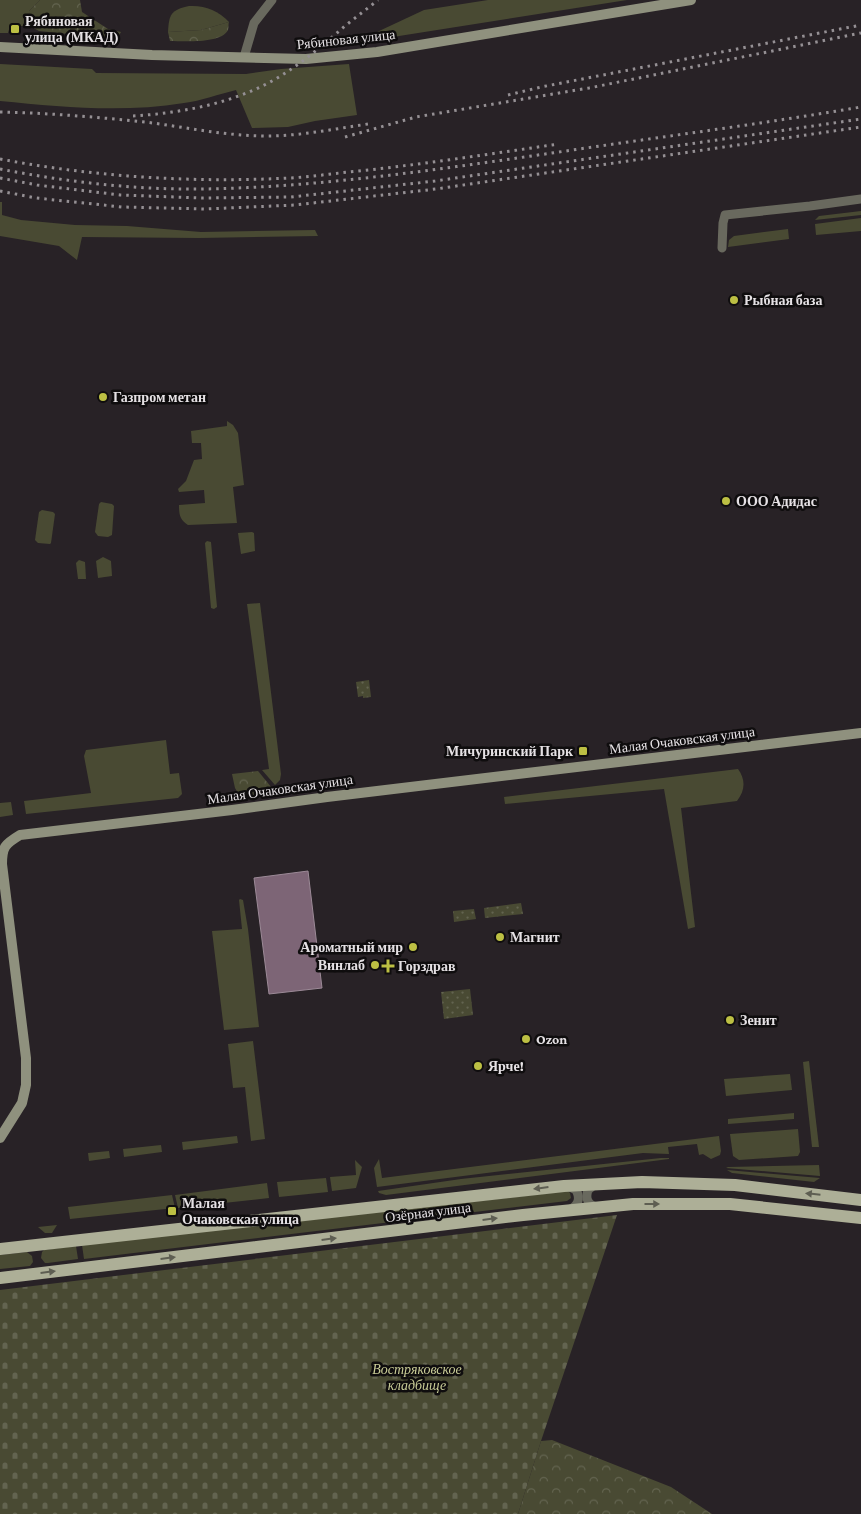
<svg xmlns="http://www.w3.org/2000/svg" width="861" height="1514" font-family="'Crimson Pro',serif">
	<defs>
		<pattern id="forest-crowns" width="20" height="18" patternUnits="userSpaceOnUse" patternTransform="scale(1.25)"><rect width="20" height="18" fill="#494a33"/><path d="M2 6a3 3 0 1 1 6 0M12 15a3 3 0 1 1 6 0" fill="none" stroke="#636450"/></pattern>
		<pattern id="cemetery-stones" width="16" height="16" patternUnits="userSpaceOnUse" patternTransform="scale(1.25)"><rect width="16" height="16" fill="#494a33"/><path d="M2 7V4a2 2 0 0 1 4 0v3zM10 15v-3a2 2 0 0 1 4 0v3z" fill="#636450"/></pattern>
		<pattern id="park-dots" width="8" height="8" patternUnits="userSpaceOnUse" patternTransform="scale(1.25)"><rect width="8" height="8" fill="#494a33"/><path d="M2 2h.1M6 6h.1" fill="none" stroke="#636450" stroke-width="1.8" stroke-linecap="round"/></pattern>
	</defs>
	<rect width="100%" height="100%" fill="#282226"/>
	<!-- grass -->
	<g fill="#494a33">
		<path d="M0,0h40l-11,11 1,15h-20l-2,7h-8z"/>
		<path d="M488,0h139l-266,42 1,-3 62,-29z"/>
		<path d="M189,6c15,-1 29,4 40,16l-28,8 -33,2c1,-18 3,-22 21,-26z"/>
		<path d="M0,64l92,5 4,4 150,1 35,-5 68,-5 8,51 -42,6 -27,6 -36,1 -16,-38c-17,4 -35,11 -52,13 -62,10 -123,4 -184,-2z"/>
		<path d="M0,202h2v13l19,5 54,5 52,1 74,6 114,-2 3,6 -119,2 -117,-1 -5,23 -18,-14 -59,-10z"/>
		<path d="M861,211v4l-46,5 4,-4z"/>
		<path d="M861,218v13l-45,4 -1,-11z"/>
		<path d="M788,229l1,10 -61,8 1,-7 5,-4z"/>
		<path d="M227,421l6,4 5,8 6,52 -11,2 4,36 -49,2c-8,-5 -9,-10 -9,-20l26,-2 -1,-13 -25,2 -1,-3 8,-8 8,-21 8,-1 -1,-16h-9l-1,-12 36,-5z"/>
		<path d="M101,502l11,2 2,2 -2,29 -4,2 -10,-1 -3,-4 4,-28z"/>
		<path d="M42,510l11,2 2,2 -4,29 -1,1 -12,-1 -3,-3 4,-28z"/>
		<path d="M252,532l2,1 1,18 -14,3 -3,-21z"/>
		<path d="M207,541l4,1 6,65 -3,2 -3,-1 -6,-65z"/>
		<path d="M103,557l8,4 1,15 -14,2 -2,-17z"/>
		<path d="M79,560l6,2 1,17h-8l-2,-16z"/>
		<path d="M260,603l21,171 -1,6 -5,5 -13,-15 7,-1 -22,-165z"/>
		<path d="M166,740l4,34 9,-1 3,21 -4,4 -152,16 -2,-13 67,-8 -7,-37 2,-6z"/>
		<path d="M738,769c8,11 7,22 -1,32l-56,7 14,119 -7,2 -24,-140 -159,15 -1,-7z"/>
		<path d="M11,802l2,13 -13,2v-14z"/>
		<path d="M240,899l3,1 5,29 11,98 -35,3 -12,-99 30,-2 -3,-29z"/>
		<path d="M253,1041l12,98 -14,2 -6,-54 -12,1 -5,-44z"/>
		<path d="M809,1061l10,86h-7l-9,-85z"/>
		<path d="M790,1074l2,16 -66,6 -2,-17z"/>
		<path d="M794,1113v6l-66,5v-5z"/>
		<path d="M798,1129l2,23 -2,4 -59,4 -6,-4 -3,-22z"/>
		<path d="M237,1136l1,7 -55,7 -1,-8z"/>
		<path d="M719,1136l2,15 -1,4 -9,4 -8,-5 -4,1 -2,-11 -29,3 1,7 -26,-1 -266,34 -3,-19 5,-9 3,19z"/>
		<path d="M161,1145l1,7 -38,5 -1,-8z"/>
		<path d="M109,1151l1,7 -21,3 -1,-8z"/>
		<path d="M661,1158h8v1l-283,36 -7,-2 -1,-2 83,-12z"/>
		<path d="M355,1160l7,7 -6,21 -24,3 -2,-14 26,-2z"/>
		<path d="M819,1165l1,11 -94,-8 2,-1z"/>
		<path d="M727,1170l93,8 -6,4 -82,-9z"/>
		<path d="M326,1178l2,14 -49,5 -2,-15z"/>
		<path d="M267,1183l2,15 -91,10 -3,-13z"/>
		<path d="M568,1191l2,2 1,5 -4,3 -483,58 -2,-14z"/>
		<path d="M172,1195l3,13 -105,11 -2,-12z"/>
		<path d="M57,1225l-5,8h-7l-7,-6z"/>
		<path d="M76,1246l2,13 -30,4h-3l-4,-5 1,-6 2,-2z"/>
		<path d="M27,1252l5,4 1,6 -3,4 -30,3v-14z"/>
	</g>
	<!-- forest -->
	<g fill="url(#forest-crowns)">
		<path d="M40,0h40l2,12 26,17 13,3 -4,7 -78,-8 -9,-5 -1,-15z"/>
		<path d="M229,22c-1,2 0,5 -1,8 -7,14 -44,11 -58,11l-2,-9 33,-2z"/>
		<path d="M258,771l14,17 -6,6 -25,4 -6,-10 -3,-14z"/>
		<path d="M552,1440l119,47 41,27h-194l23,-73z"/>
	</g>
	<!-- cemetery -->
	<path fill="url(#cemetery-stones)" d="M617,1215l-76,226 -23,73h-518v-224z"/>
	<!-- park -->
	<g fill="url(#park-dots)">
		<path d="M369,680l2,17 -8,1v-2l-5,1 -2,-15z"/>
		<path d="M521,903l2,11 -38,4 -1,-10z"/>
		<path d="M474,909l2,10 -22,3 -1,-11z"/>
		<path d="M470,989l3,26 -29,4 -3,-27z"/>
	</g>
	<!-- water -->
	<path fill="#7d6576" stroke="#9c8a97" d="M308,871l14,117 -53,6 -15,-116z"/>
	<g fill="none" stroke-linecap="round" stroke-linejoin="round">
		<!-- street -->
		<g stroke="#69695e" stroke-width="9">
			<path d="M244,57l10,-34 18,-23"/>
			<path d="M722,248l1,-25 2,-8 85,-9 51,-7"/>
			<path d="M595,1184l-7,6c-3,9 0,15 9,17"/>
			<path d="M568,1210c10,-3 13,-11 8,-20l-8,-4"/>
		</g>
		<!-- secondary -->
		<g stroke="#8f917e" stroke-width="10">
			<path d="M0,47l152,8 154,4 71,-7 314,-52"/>
			<path d="M0,1138l22,-35 4,-18v-27l-24,-194c0,-17 3,-20 18,-29l212,-25 95,-13 534,-64"/>
		</g>
		<!-- primary -->
		<g stroke="#adaf97" stroke-width="12">
			<path d="M0,1249l564,-63 78,-4 93,3 126,15"/>
			<path d="M0,1278l523,-63 110,-11h97l131,14"/>
		</g>
		<!-- rail -->
		<g stroke="#959094" stroke-width="3" stroke-dasharray="2.5 5" stroke-linecap="butt">
			<path d="M508,95l33,-8 320,-62"/>
			<path d="M0,112c48,1 96,5 145,10 40,5 80,14 121,14 34,0 68,-7 102,-12"/>
			<path d="M133,116c48,-3 97,-12 139,-35 27,-15 50,-35 73,-55 11,-9 22,-17 33,-26"/>
			<path d="M345,137l71,-20 173,-29 272,-55"/>
			<path d="M0,159c95,18 193,24 289,19 20,-1 40,-4 60,-6 70,-7 140,-18 210,-28"/>
			<path d="M0,169c67,13 136,21 204,20 119,-2 237,-20 355,-37 101,-15 202,-28 302,-45"/>
			<path d="M0,178l37,7 83,10 82,3 89,-1 144,-16 426,-62"/>
			<path d="M0,191l36,7 86,9 83,2 90,-4 141,-16 425,-62"/>
		</g>
	</g>
	<!-- one-way arrows -->
	<defs><path id="oneway-solid" d="M-6-.8H1V-3.2L6.5 0L1 3.2V.8H-6Z" transform="scale(1.25)"/></defs>
	<g fill="#5e5e52">
		<use href="#oneway-solid" transform="translate(541 1188) rotate(173)"/>
		<use href="#oneway-solid" transform="translate(813 1194) rotate(-174)"/>
		<use href="#oneway-solid" transform="translate(652 1204)"/>
		<use href="#oneway-solid" transform="translate(490 1219) rotate(-7)"/>
		<use href="#oneway-solid" transform="translate(329 1239) rotate(-7)"/>
		<use href="#oneway-solid" transform="translate(168 1258) rotate(-7)"/>
		<use href="#oneway-solid" transform="translate(48 1272) rotate(-7)"/>
	</g>
	<!-- markers -->
	<g fill="#bcbf43" stroke="#0f0d0e" stroke-width="2">
		<rect x="10" y="24" width="10" height="10" rx="2.5"/>
		<circle cx="734" cy="300" r="5"/>
		<circle cx="103" cy="397" r="5"/>
		<circle cx="726" cy="501" r="5"/>
		<rect x="578" y="746" width="10" height="10" rx="2.5"/>
		<circle cx="500" cy="937" r="5"/>
		<circle cx="413" cy="947" r="5"/>
		<circle cx="375" cy="965" r="5"/>
		<path d="M385.5 958.5h5v5h5v5h-5v5h-5v-5h-5v-5h5z"/>
		<circle cx="730" cy="1020" r="5"/>
		<circle cx="526" cy="1039" r="5"/>
		<circle cx="478" cy="1066" r="5"/>
		<rect x="167" y="1206" width="10" height="10" rx="2.5"/>
	</g>
	<g text-anchor="middle" stroke-width="5" stroke-linejoin="round" paint-order="stroke">
		<!-- poi labels -->
		<g font-size="14" font-weight="bold" fill="#e5e1e4" stroke="#0f0d0e" text-anchor="start">
			<text x="25" y="26">Рябиновая<tspan x="25" dy="16">улица (МКАД)</tspan></text>
			<text x="744" y="305">Рыбная база</text>
			<text x="113" y="402">Газпром метан</text>
			<text x="736" y="506">ООО Адидас</text>
			<text x="573" y="756" text-anchor="end">Мичуринский Парк</text>
			<text x="510" y="942">Магнит</text>
			<text x="403" y="952" text-anchor="end">Ароматный мир</text>
			<text x="365" y="970" text-anchor="end">Винлаб</text>
			<text x="398" y="971">Горздрав</text>
			<text x="740" y="1025">Зенит</text>
			<text x="536" y="1044">Ozon</text>
			<text x="488" y="1071">Ярче!</text>
			<text x="182" y="1208">Малая<tspan x="182" dy="16">Очаковская улица</tspan></text>
		</g>
		<!-- street labels -->
		<g font-size="14" fill="#e5e1e4" stroke="#0f0d0e">
			<text transform="translate(346 39) rotate(-6)" y="5">Рябиновая улица</text>
			<text transform="translate(682 740) rotate(-7)" y="5">Малая Очаковская улица</text>
			<text transform="translate(280 789) rotate(-8)" y="5">Малая Очаковская улица</text>
			<text transform="translate(428 1212) rotate(-7)" y="5">Озёрная улица</text>
		</g>
		<!-- park labels -->
		<g font-size="14" font-style="italic" fill="#c9cc97" stroke="#0f0d0e">
			<text x="417" y="1374">Востряковское<tspan x="417" dy="16">кладбище</tspan></text>
		</g>
	</g>
</svg>
